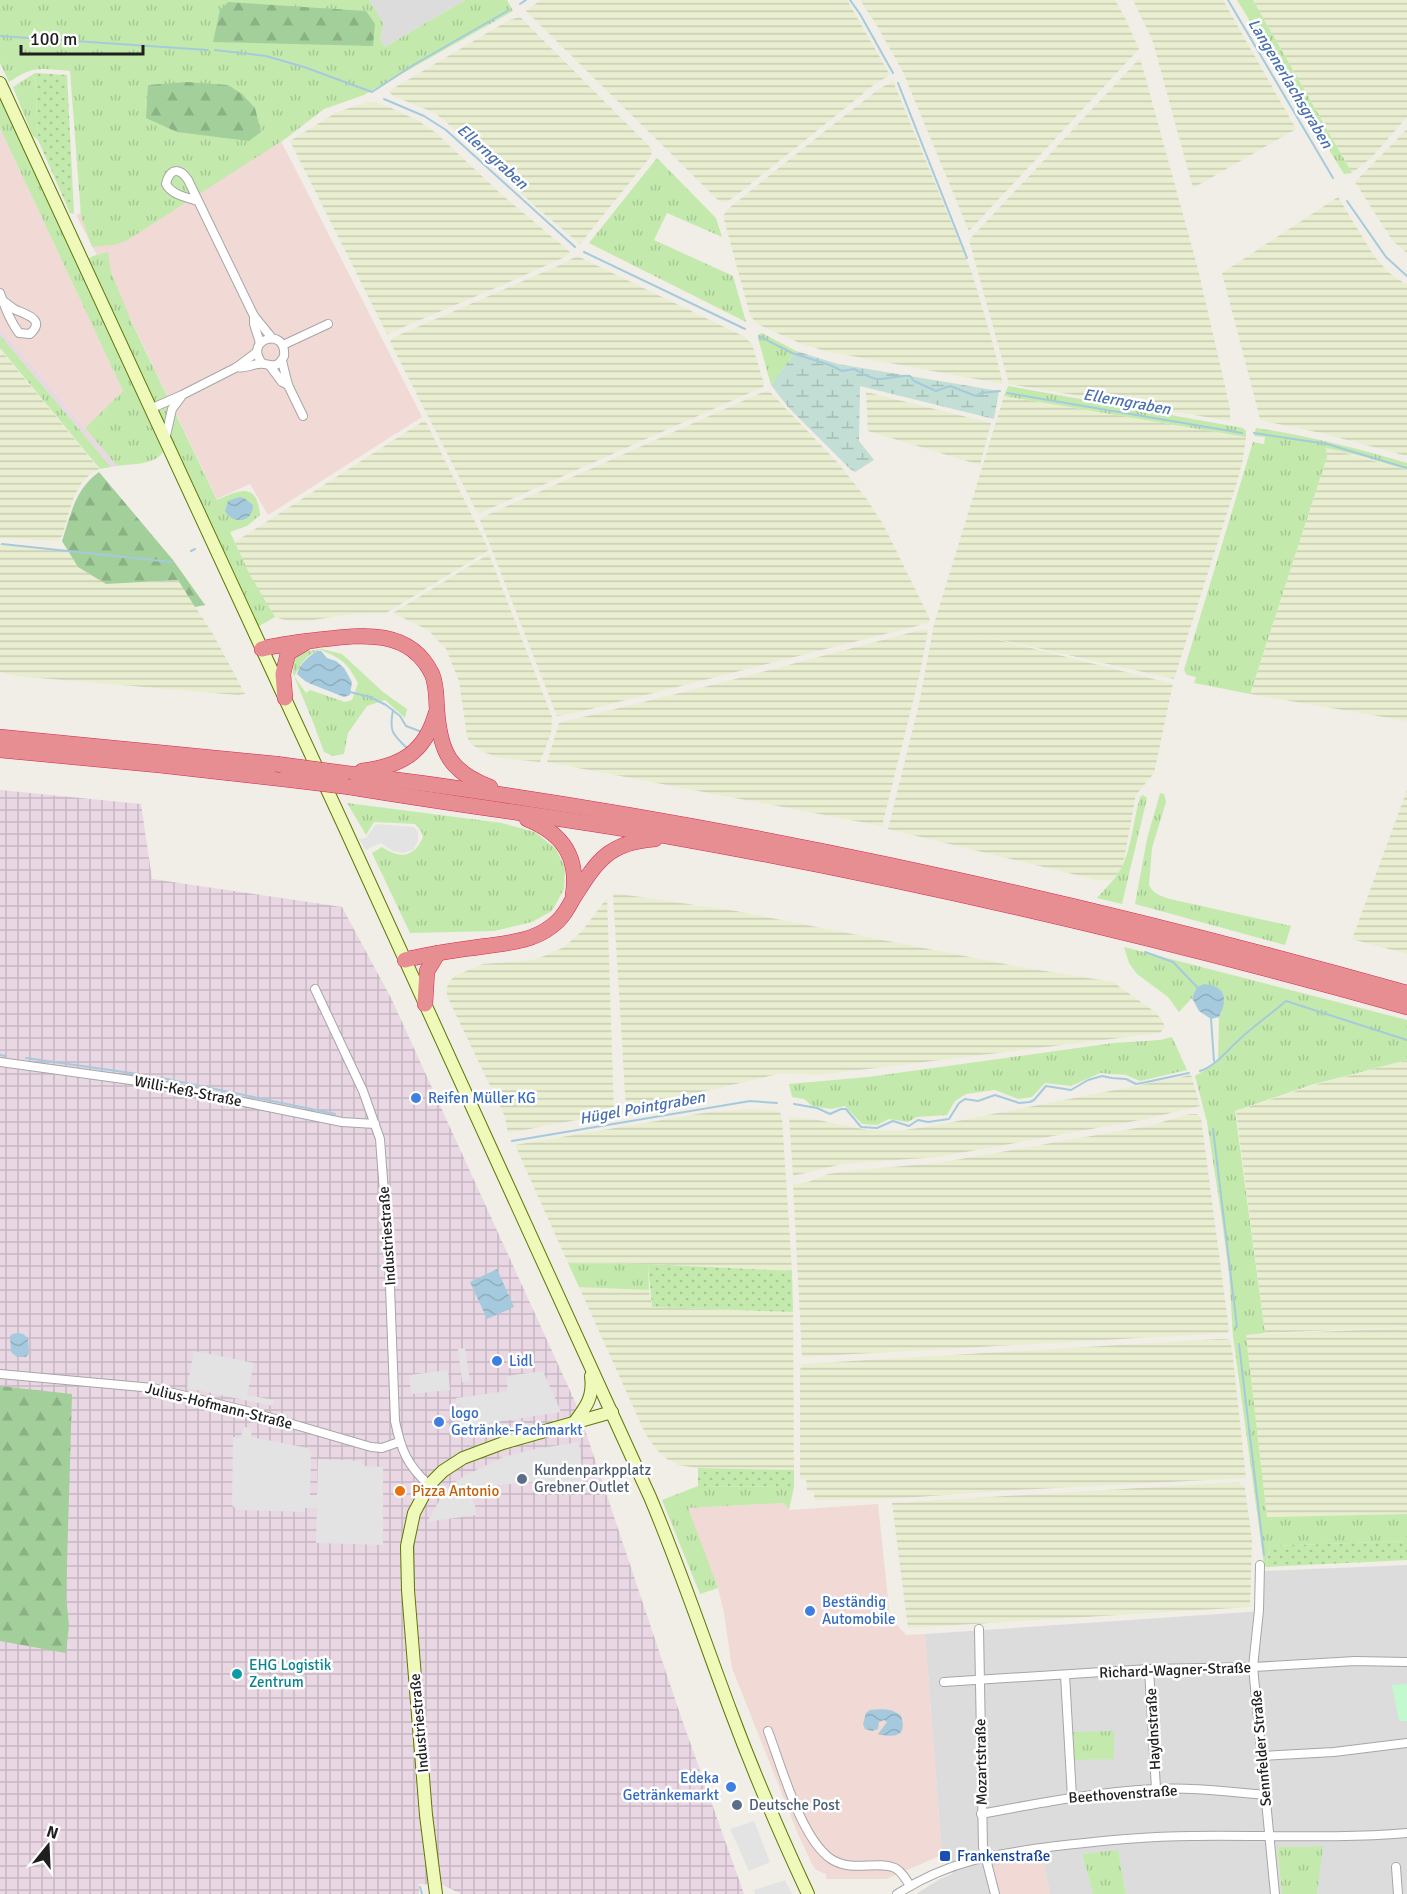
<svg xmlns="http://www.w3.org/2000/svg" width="1407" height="1894" font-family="Signika,sans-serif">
	<defs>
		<pattern id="industrial-grid" width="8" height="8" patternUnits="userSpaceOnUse" patternTransform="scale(1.5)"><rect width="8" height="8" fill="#e9d7e4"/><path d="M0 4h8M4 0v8" fill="none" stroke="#c7b8c3"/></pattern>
		<pattern id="farmland-rules" width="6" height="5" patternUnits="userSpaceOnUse" patternTransform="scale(1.5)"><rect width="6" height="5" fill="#e9eed1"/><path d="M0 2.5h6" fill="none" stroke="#c7ccb3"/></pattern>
		<pattern id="grass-tufts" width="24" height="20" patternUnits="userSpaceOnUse" patternTransform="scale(1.5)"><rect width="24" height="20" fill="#c3eaac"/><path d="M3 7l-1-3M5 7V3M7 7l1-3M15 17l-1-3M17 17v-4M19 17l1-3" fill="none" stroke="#a7c894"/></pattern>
		<pattern id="forest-firs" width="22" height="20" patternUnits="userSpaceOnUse" patternTransform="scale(1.5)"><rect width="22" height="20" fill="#a3cf9a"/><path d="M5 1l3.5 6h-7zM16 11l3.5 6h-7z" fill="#8cb184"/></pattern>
		<pattern id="wetland-marsh" width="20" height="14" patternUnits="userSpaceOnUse" patternTransform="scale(1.5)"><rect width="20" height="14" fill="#c2ded5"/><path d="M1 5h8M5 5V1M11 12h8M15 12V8" fill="none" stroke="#a6beb6"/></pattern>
		<pattern id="garden-dots" width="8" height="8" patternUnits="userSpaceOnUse" patternTransform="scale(1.5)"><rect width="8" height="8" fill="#c3eaac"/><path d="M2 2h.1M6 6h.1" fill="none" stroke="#a7c894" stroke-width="1.8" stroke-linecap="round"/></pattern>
		<pattern id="water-waves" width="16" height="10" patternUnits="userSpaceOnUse" patternTransform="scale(1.5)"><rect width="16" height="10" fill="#a6cadd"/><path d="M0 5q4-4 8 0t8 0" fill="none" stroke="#8eadbd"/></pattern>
	</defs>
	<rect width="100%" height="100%" fill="#f0eee6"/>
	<!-- residential -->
	<g fill="#dddcdc">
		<path d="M369,0h96l-80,47 -5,-8 2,-16z"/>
		<path d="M1407,1565v329h-90l5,-48 -45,1 5,47h-156l-8,-43 -36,3 11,40h-43l-8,-37 -48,37h-78l24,-15 12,-5 -10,-19 -17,-221 338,-23 1,-40z"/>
	</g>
	<!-- commercial -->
	<g fill="#f1d9d5">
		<path d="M0,128l123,263 -38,37 -85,-100z"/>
		<path d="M267,131l15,12 140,274 -154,98 -18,-31 -33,15 -85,-177 -56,-107z"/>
		<path d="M784,1503l5,7 89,-6 12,113 16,18 19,-1 17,221 -56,24h-60v-5l-10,-4 -4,-6 -14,-30 -66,-166 -8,-55 -6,-25 -31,-80z"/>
		<path d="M1042,1857l8,37h-56l-6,-27z"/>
	</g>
	<!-- industrial -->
	<path fill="url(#industrial-grid)" d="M0,790l141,14 11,75 190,28 50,93 185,406 103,308 64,180h-283l-18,-9 -24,-1v10h-419z"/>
	<!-- railway -->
	<path fill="#e9d7e4" d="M0,328l117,138 -6,1 -111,-132z"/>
	<!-- farmland -->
	<g fill="url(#farmland-rules)">
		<path d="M541,0h306l43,75 -15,9 -137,110 -11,8h-7l-194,-191z"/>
		<path d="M860,0h255l10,18 14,31 -170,182 -66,-159 -27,-48z"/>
		<path d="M1133,0h90l73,129 -103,59 -41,-149z"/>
		<path d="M1253,0h154v117l-35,40 -20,16z"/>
		<path d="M520,17l132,132 -1,7 -71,88 -44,-37 -92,-87 -11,-8 -40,-16 -4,-5 120,-71z"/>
		<path d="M1140,58l58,211 32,139v13l-221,-37 -40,-144z"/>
		<path d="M893,81l79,192 21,71 10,40 -178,-33 -25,-8 -30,-13 -14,-7 -6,-8 -27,-99 6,-8 101,-81 49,-38z"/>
		<path d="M368,102l9,1 14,5 26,12 19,13 65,61 69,58 -5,5 -65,29 -113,48 -97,-193 47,-29z"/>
		<path d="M1407,129v124l-15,-13 -37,-58z"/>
		<path d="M1338,197l36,59 14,16 19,13v171l-86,-23 -57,-12 -4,-2 -38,-146z"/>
		<path d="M577,256l166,80 9,8 12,40 -1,3 -7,3 -276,123 -3,-1 -87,-170 2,-4 168,-73z"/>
		<path d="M0,349l99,120 -10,6 -9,10 -7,14 -11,37 -5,5 -57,-3z"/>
		<path d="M769,391l69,72 28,35 17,26 47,95 -2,4 -110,28 -243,62 -18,3 -77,-196 7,-5 276,-123z"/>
		<path d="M866,392l125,31 -11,42 -112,-34z"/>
		<path d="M1004,396l242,41 -3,22 -6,23 -63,197 -203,-46 202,51 -19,89 -18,22 -12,64 -3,11 -9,10h-15l-209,-51 31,-125 15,-80z"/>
		<path d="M425,420l64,130 -103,63 -34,1 -45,7h-19l-13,-4 -25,-40 -15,-35z"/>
		<path d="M1326,448l81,22v251l-157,-27 77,-237z"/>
		<path d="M0,544l68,7 10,16 28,17 72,-4 35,54 32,60 -7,1 -222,-19 -16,-4z"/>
		<path d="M489,554l63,163 -1,16 -11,29 -39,-4 -18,-6 -13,-9 -3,-7 -8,-55 -13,-32 -18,-19 -35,-17z"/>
		<path d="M924,629l4,1 -8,43 -38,153 -335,-64 12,-39 165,-41z"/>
		<path d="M1407,790v164l-55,-15z"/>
		<path d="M613,893l123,18 279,55 98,16 42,30 7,8 3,7 -5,6 -341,42 -37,-2 -156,37z"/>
		<path d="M607,898l7,215 -106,20 -3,-16 -57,-119 -2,-8 3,-8 6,-6 28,-12 49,-4 15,-5 17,-8 18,-16z"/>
		<path d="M1407,1060v267l-142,6 -29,-222 75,-25z"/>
		<path d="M1191,1075l9,31 -54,13 -208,38 -96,7 -49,12 -4,-59 29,3 49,10 31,1 34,-5z"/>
		<path d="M747,1109l28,1 5,2 2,7 10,152 -144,-7 -80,-1 -53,-118 194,-33z"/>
		<path d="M1190,1114h7l4,4 16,121 12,91 -2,3 -425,24 -9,-173 15,-2 20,-8 30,-4 80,-7 210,-37z"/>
		<path d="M579,1287l70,3 3,17 141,5 1,158 -96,-2 -20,-3 -11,-6 -11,-10 -11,-16z"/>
		<path d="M1407,1328v186l-140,3 -21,-182z"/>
		<path d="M1218,1339h9l3,2 2,8 14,129 -229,12 -129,9 -74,1v-8l-7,-1 -1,-12h-6v-109l2,-6z"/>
		<path d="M1238,1482l7,6 7,52 -2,67 -342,21 -16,-125z"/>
	</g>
	<!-- grass -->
	<g fill="url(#grass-tufts)" fill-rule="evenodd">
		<path d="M0,0h369l14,23 -3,16 5,8 80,-47h42l6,11 -149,84 -40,14 -39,30 -159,102 -12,4 -22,2 -11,-31 -11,-145c-30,-2 -35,-6 -61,11l-9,-19z"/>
		<path d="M1237,0h16l99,173 -8,1z"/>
		<path d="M35,73l3,67 -6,-5 -19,-48z"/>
		<path d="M0,97l163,355c-8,13 -32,12 -46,14l-32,-38 38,-37 -123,-263z"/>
		<path d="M657,158l59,60 6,19 -55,-24 -13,27 79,36 13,46 -157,-79z"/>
		<path d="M108,252l3,20 21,51 85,177c22,-10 40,-19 43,15l-13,11 -17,6 21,45 24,40 -21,12 -171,-367 10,-6z"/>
		<path d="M762,333l34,18 -25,34 -13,-47 1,-4z"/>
		<path d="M0,335l111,132 -11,2 -100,-121z"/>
		<path d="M1008,386l235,42 3,3v6l-242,-41z"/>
		<path d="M1256,428c52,8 101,20 151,35v7l-46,-14 -35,-8 1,9 -77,237 -56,-11 2,-6 -9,-2 -3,-5 69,-228 11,2 1,-7 -11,-1z"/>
		<path d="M322,649l20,5 41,38 24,17 -2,9 -20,-18 -18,6 -19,27 -4,21 -11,2 -9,-4 -11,-30 -20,-48v-14l10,-8zM321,650c21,9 26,12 37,33l-6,17 -7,2 -35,-12 -4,3 -12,-17c7,-11 13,-24 27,-26z"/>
		<path d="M1160,793l4,1 2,8 -14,46 -3,37c4,9 12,11 21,14l121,27 -6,19 -150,-41 12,-65z"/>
		<path d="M1143,795l4,3 -25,106 -25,-6c7,-9 17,-17 22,-26 13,-21 14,-52 21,-75z"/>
		<path d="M347,803l155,20 33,9 21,17 9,18 -1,22 -12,22 -20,11 -38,9 -84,2 -38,-80 10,-6c18,12 32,11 41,-10l-2,-6 -6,-7 -41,-2 -8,13z"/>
		<path d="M1124,947l283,73v40l-96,25 -76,26 30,222 -19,2 21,182 140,-3v27l-137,5 -4,21 -2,-3 -31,-228 -4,-63 -8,-60 -14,-91 -12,-46 23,-14 1,-45 3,-5 -25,-25 -5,11 -13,14 -11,-15 -31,-23 -8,-11z"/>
		<path d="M1172,1037l15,33 -47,11 -14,-6 -26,-2 -29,13 -26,-3 -13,14 -14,2 -23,-9 -29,4 -11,7 -8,14 -30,2 -9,5 -19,-3 -12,6 -15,-1 -17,-18 -14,3 -19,-3 -8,-7 -12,-2 -3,-13 79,-7 246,-34 46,-3z"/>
		<path d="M568,1263l80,1 1,26 -70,-3z"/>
		<path d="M698,1486l96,1 -5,23 -5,-7 -96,5 30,80 -18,6 -38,-94z"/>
		<path d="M1114,1731v28l-42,1 -1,-28z"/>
		<path d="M1323,1846l-6,48h-35l-5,-47z"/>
		<path d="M1118,1850l8,44h-33l-11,-40z"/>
	</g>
	<!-- forest -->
	<g fill="url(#forest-firs)">
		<path d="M228,2l138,9 9,13 -2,22 -160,-4 7,-32z"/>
		<path d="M187,82l41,3 14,9 13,14 6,24 -12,9 -72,-9 -31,-14 2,-33z"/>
		<path d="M99,472l74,88 32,45 -10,2 -17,-27 -72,4 -28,-17 -16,-26c9,-27 13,-52 37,-69z"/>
		<path d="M0,1386l72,8 -6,203 3,28 -3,28 -66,-12z"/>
	</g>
	<!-- wetland -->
	<path fill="url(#wetland-marsh)" d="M796,351l42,13 161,27 -5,28 -134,-33 -1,55 15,19 -19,12 -5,-3 -62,-62 -17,-22z"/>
	<!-- park -->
	<path fill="#c3f9ce" d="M1407,1684v37h-8l-7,-36z"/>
	<!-- garden -->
	<g fill="url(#garden-dots)">
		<path d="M35,73l32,2 7,139 -4,-1 -32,-73z"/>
		<path d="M648,1264l144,7 1,41 -141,-5z"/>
		<path d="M698,1468l96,2v17l-96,-1z"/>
		<path d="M1407,1541v19l-141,7 4,-21z"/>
	</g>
	<!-- parking -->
	<g fill="#e3e3e3">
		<path d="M376,824l38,3 4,5v9l-5,9 -10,3 -10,-2 -12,-8 -12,5 -3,2 -7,-11 7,-1z"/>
		<path d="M465,1348l5,33 -8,1 -4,-33z"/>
		<path d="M194,1351l60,12 -7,32 27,5 -1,6 -86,-18z"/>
		<path d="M448,1370l2,20 -39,4 -2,-19z"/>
		<path d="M543,1371l18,41 -78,12 1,8 -23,4 -4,-27 4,-1 -1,-5h-4v-5l52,-7 -2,-15z"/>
		<path d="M244,1427l8,1 -1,9 57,11 3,4 -1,43h7l1,-36 44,2 1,5 20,1v78l-67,-2 1,-35h-12v4l-68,-2 -5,-5 1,-68 7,1z"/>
		<path d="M579,1442l5,43 -47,2 -2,-5 -46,4 1,6 -16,2 2,21 -49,7 19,-33 18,-13 39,-19 32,-8z"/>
		<path d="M754,1821l16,41 -21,9 -19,-42z"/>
		<path d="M785,1880l7,14h-37l-1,-4z"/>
	</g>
	<!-- water -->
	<g fill="url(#water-waves)">
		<path d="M239,497l5,1 9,7c0,18 -20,20 -28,6l3,-10z"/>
		<path d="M317,651h4l6,7 9,3 8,7 8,14 -2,13 -6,2 -33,-13 -6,-3 -8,-7c2,-9 12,-18 20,-23z"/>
		<path d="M1204,984c22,2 24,15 15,33l-8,2 -12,-8 -7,-13 5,-11z"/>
		<path d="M497,1269l17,38 -27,12 -17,-37z"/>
		<path d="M18,1333l5,1 5,4 1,15 -3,4h-9l-6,-5 -1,-16 2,-2z"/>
		<path d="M870,1710c11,-1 23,-2 31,6 7,21 -7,22 -23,18l9,-12 -3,-2 -5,2 -1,7 -6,2 -7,-2 -2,-5 3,-11z"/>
	</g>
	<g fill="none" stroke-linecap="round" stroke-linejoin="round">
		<!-- stream -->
		<g stroke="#a6cadd" stroke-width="2">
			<path d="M850,0l10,14 33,59"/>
			<path d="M1228,0l105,178"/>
			<path d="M520,4l6,-4"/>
			<path d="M0,36l208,14"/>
			<path d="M215,50l51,6 38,11 68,25 43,-28 94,-54"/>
			<path d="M898,83l69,175"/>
			<path d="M384,99l40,17 22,14 129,117"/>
			<path d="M1347,201l39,56 21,19"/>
			<path d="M584,252l161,77"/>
			<path d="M759,336l33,17 38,12 12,6 12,-2c7,3 14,9 23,10 10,1 25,-5 33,-3l4,5 22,10 14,-5 26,10 5,-3 19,-2"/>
			<path d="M1007,393l235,40"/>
			<path d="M1254,433l73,11 80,24"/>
			<path d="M2,544l169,18"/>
			<path d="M191,551l4,-2"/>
			<path d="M350,692l20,5 16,8 14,11 6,10 16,6"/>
			<path d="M393,710c-4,21 -1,24 14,38"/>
			<path d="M1145,952l28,10 24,25"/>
			<path d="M1211,1019l3,42"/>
			<path d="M0,1055l5,1"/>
			<path d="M26,1058l112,16"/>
			<path d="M1200,1071c16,-5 28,-22 41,-33 14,-13 30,-24 45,-37l121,39"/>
			<path d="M157,1077l178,37"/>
			<path d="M794,1104l23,4 13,6 11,-5h5l15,18 16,1 16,-7 16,5 9,-6 10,2 21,-3 10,-16 6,-4 13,2 17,-6 24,8 11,-1 4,-2 12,-14 25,4 17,-10 14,-4 10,2 14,1 10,5 6,-1 47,-10"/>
			<path d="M1213,1129l24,198"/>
			<path d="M512,1141l238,-40 27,2"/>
			<path d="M1239,1344l25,211"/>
			<path d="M420,1887l2,7"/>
		</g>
		<defs>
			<g id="street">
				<path d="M198,201c-12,-4 -26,-6 -32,-17 4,-17 14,-16 22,-4l66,136 18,22"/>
				<path d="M0,293c5,15 10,28 19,40l11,1c17,-15 -6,-20 -16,-25 -4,-3 -8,-6 -12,-9"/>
				<path d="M254,316v8l6,19"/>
				<path d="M283,345l45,-21"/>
				<path d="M282,361l6,24 15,31"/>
				<path d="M270,366l12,16 6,3"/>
				<path d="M237,367c8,2 13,-2 21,-3 12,-2 18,8 26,-8 3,-30 -41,-17 -22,7"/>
				<path d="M150,409l32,-14 55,-28 20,-15"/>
				<path d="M165,440l7,-31 9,-12"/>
				<path d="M315,989l48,102 17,48 9,120 6,162c6,29 12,44 34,64"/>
				<path d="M0,1062l145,20 197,40 33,2"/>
				<path d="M0,1374l153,14 98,24 120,35 11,1 17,-6"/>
				<path d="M1260,1565l-1,45 -6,57 22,227"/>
				<path d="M979,1629l4,218 12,47"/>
				<path d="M1149,1669l7,120"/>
				<path d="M1065,1675l7,122"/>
				<path d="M944,1682l205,-13 104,-2 102,-6 52,1"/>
				<path d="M768,1731c13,34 33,108 63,128 22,14 45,1 64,9 7,4 11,11 15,18"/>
				<path d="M1263,1756l71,-4 73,-9"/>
				<path d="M981,1814c58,-11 115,-22 174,-25 37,-2 74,3 111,6"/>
				<path d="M1396,1867l2,27"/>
				<path d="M897,1894c53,-34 98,-40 159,-48 46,-5 91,-10 137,-10 71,-1 143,3 214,-3"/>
			</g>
			<g id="secondary">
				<path d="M0,83l343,741 307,673c30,71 54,143 81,215 23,62 49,122 77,182"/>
				<path d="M574,1423c12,-16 20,-26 17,-47"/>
				<path d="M436,1894l-10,-79 -18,-225 -1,-44 7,-33 15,-28 14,-14 20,-13 40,-15 109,-31"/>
			</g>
			<g id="highway">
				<path d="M262,649c18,-5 37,-7 55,-9 42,-5 92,-13 115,34 5,12 4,24 5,36 3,42 13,62 53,77"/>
				<path d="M285,698l-2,-24 5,-21 17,-10"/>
				<path d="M0,737l276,27"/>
				<path d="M0,750l159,15 125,14"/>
				<path d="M362,771c40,-5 63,-19 74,-58"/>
				<path d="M343,773c360,44 715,122 1064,220"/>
				<path d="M350,787c107,18 215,31 322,50 248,44 493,102 735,170"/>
				<path d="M527,819c35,14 52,37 46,76"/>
				<path d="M405,960c26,-7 54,-10 81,-14 23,-3 47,-5 66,-20 10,-7 16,-18 22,-29 23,-36 35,-55 81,-58"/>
				<path d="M425,1004l2,-33 11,-18"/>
			</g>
		</defs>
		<!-- street casing -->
		<use href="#street" stroke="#a6a6a6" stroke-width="10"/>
		<!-- secondary casing -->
		<use href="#secondary" stroke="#5d7705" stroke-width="14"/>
		<!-- highway casing -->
		<use href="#highway" stroke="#db264d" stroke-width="16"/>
		<!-- street -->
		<use href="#street" stroke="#fff" stroke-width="8"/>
		<!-- secondary -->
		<use href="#secondary" stroke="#eef9ba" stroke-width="12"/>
		<!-- highway -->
		<use href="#highway" stroke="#e78e93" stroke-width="15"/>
		<defs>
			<g id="highway-bridge">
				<path d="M276,764l67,9"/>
				<path d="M284,779l66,8"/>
			</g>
		</defs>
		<!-- highway-bridge casing -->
		<use href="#highway-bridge" stroke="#db264d" stroke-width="16" stroke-linecap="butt"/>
		<!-- highway-bridge -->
		<use href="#highway-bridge" stroke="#e78e93" stroke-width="15"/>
	</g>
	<!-- markers -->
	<g fill="#3f7fe0" stroke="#fff" stroke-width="2">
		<circle cx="416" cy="1098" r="6"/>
		<circle cx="497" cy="1361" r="6"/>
		<circle cx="439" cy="1422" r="6"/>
		<circle cx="810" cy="1611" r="6"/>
		<circle cx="731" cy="1787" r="6"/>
	</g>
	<g fill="#5c6f8a" stroke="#fff" stroke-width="2">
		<circle cx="522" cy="1479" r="6"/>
		<circle cx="737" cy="1805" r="6"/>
	</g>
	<circle fill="#e8710a" stroke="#fff" stroke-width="2" cx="400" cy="1491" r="6"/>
	<circle fill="#0f9aa8" stroke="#fff" stroke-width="2" cx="237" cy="1674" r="6"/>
	<rect fill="#1a4fb4" stroke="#fff" stroke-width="2" x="939" y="1850" width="12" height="12" rx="3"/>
	<g text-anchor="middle" stroke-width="5" stroke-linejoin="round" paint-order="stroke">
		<!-- street labels -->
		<g font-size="15" fill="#1f1f1f" stroke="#fff">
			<text transform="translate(188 1091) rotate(11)" y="5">Willi-Keß-Straße</text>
			<text transform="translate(387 1236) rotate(-94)" y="5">Industriestraße</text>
			<text transform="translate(219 1406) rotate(14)" y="5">Julius-Hofmann-Straße</text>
			<text transform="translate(1175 1670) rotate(-2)" y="5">Richard-Wagner-Straße</text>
			<text transform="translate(419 1723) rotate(-95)" y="5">Industriestraße</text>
			<text transform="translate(1153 1729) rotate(-93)" y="5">Haydnstraße</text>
			<text transform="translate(1261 1748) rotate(-95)" y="5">Sennfelder Straße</text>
			<text transform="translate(981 1762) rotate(-91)" y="5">Mozartstraße</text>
			<text transform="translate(1123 1794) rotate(-4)" y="5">Beethovenstraße</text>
		</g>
		<!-- shop labels -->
		<g font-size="15" fill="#366cbe" stroke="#fff" text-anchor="start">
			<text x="428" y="1103">Reifen Müller KG</text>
			<text x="509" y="1366">Lidl</text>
			<text x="451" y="1418">logo<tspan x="451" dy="17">Getränke-Fachmarkt</tspan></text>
			<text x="822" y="1607">Beständig<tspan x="822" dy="17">Automobile</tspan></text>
			<text x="719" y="1783" text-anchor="end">Edeka<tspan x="719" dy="17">Getränkemarkt</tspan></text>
		</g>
		<!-- service labels -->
		<g font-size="15" fill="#4e5e75" stroke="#fff" text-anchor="start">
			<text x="534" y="1475">Kundenparkpplatz<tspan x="534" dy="17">Grebner Outlet</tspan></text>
			<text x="749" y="1810">Deutsche Post</text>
		</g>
		<!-- food labels -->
		<g font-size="15" fill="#c56008" stroke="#fff" text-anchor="start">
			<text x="412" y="1496">Pizza Antonio</text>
		</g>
		<!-- culture labels -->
		<g font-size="15" fill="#0d838f" stroke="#fff" text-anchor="start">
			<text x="249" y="1670">EHG Logistik<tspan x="249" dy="17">Zentrum</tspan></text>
		</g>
		<!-- transit labels -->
		<g font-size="15" fill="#164399" stroke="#fff" text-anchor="start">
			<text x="957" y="1861">Frankenstraße</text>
		</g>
		<!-- water labels -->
		<g font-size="16" font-style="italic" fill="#4b71af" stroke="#fff">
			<text transform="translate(1291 83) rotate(59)" y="6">Langenerlachsgraben</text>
			<text transform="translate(493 156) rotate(42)" y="6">Ellerngraben</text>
			<text transform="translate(1127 401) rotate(10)" y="6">Ellerngraben</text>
			<text transform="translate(642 1107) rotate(-10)" y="6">Hügel Pointgraben</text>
		</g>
	</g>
	<!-- north arrow -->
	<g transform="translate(48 1846) rotate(18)" stroke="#ffffff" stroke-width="4.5" paint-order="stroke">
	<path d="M0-4.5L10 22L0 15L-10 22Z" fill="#1f1f1f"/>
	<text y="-9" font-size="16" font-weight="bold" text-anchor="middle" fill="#1f1f1f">N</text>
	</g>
	<!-- scale -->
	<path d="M21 45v9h122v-9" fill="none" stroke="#1f1f1f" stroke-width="3"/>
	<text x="30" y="45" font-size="18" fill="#1f1f1f" stroke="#ffffff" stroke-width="4.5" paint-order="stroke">100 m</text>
</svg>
